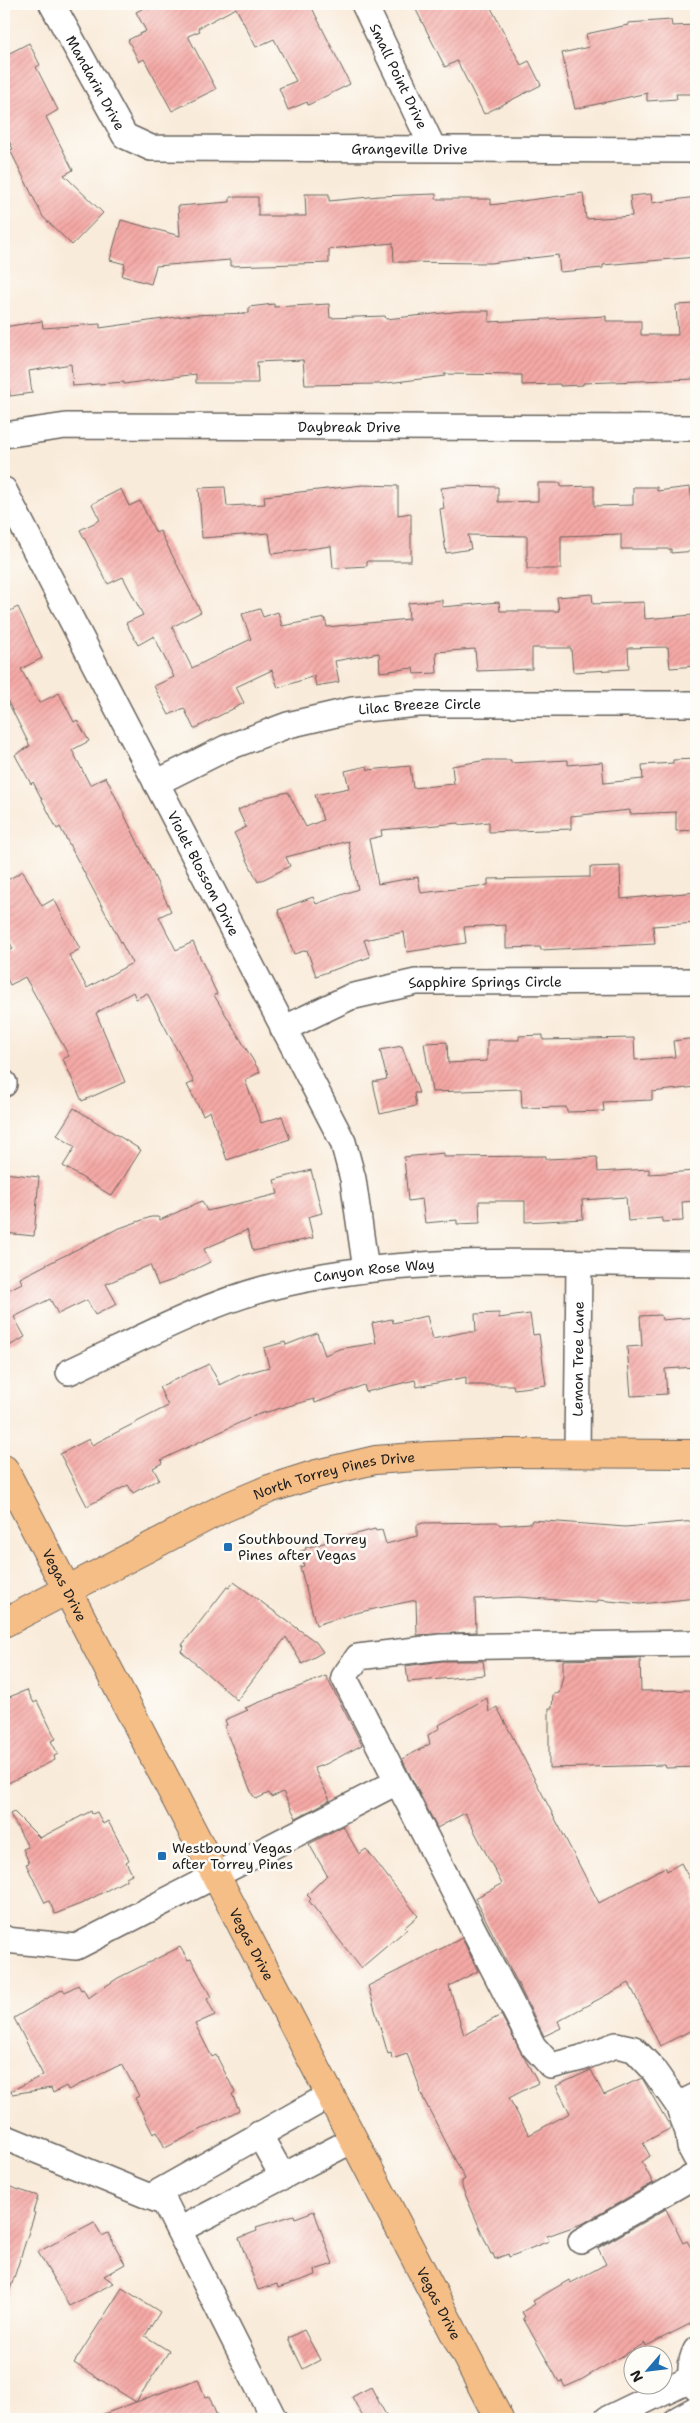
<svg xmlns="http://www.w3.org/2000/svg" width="700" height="2423" font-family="'Shantell Sans',sans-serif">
	<defs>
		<pattern id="building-hatch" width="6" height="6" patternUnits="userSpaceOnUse" patternTransform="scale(1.25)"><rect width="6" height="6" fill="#f5a9a6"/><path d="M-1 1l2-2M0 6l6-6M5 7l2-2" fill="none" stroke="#d1918e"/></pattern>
	</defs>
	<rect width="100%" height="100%" fill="#fdfcf7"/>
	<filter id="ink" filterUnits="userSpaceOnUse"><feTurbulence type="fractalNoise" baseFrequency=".02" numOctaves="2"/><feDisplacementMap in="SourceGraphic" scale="10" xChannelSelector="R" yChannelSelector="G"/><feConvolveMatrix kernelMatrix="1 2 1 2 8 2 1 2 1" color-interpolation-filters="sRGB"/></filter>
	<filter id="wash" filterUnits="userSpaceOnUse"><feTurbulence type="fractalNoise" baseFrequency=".0096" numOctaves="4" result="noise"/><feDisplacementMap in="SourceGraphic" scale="20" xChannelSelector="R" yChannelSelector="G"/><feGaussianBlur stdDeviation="1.12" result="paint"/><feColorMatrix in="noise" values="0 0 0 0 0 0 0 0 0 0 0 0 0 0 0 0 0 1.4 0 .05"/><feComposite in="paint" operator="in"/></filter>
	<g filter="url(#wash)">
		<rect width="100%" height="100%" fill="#f9ebda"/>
		<g id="blocks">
			<!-- building -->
			<g fill="url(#building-hatch)">
				<path d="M152,4h158l40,80 -42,21 -1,-3 -19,8 -9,-22 17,-7 -22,-42 -18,8 -20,-39 -38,20 2,3 -12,5 28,53 -44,22 -28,-52 -5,3 -11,-22 18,-9 -10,-19z"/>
				<path d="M413,4h76l32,61 8,-4 12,24 -57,29 -27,-53 -12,6z"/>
				<path d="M671,20l1,6 24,-1v69h-20l1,5 -30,2v-8l-72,16 -13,-56 27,-6 -3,-13 42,-9v-2z"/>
				<path d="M29,43l11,22 -4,2 22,43 -12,7 27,53 -9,5 39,38 -31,32 -29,-28 -33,-67 3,-1 -9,-18v-75z"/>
				<path d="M583,193l3,26 46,-3 -2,-20 21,-2 1,9 44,-6v60l-93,8v3l-43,4 -2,-17 -68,8 -96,-1 -1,-19 -64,6v14l-99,3v-6l-74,6 -5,18 -29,-8 3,-12 -15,-4 11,-40 59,16 -2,-30 52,-4v-5h28v19h48l-1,-22h24v7l50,-5 57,-2v5h55v6z"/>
				<path d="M274,304v3l55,-3 1,14 55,-2 1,3 76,-8h27v11l117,-6v5h35v14h37l-2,-30 20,-1v75l-113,4v2l-23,1v-2l-38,1v-10l-78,-1 1,2 -66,8 -74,1 -2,-25 -46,2 1,21h-62v-9l-72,10v-2l-51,4 -2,-22 -42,7 3,22 -22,3 -6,-36v-33l38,-6 1,7 57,-4v4l91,-13 58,-2v-6z"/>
				<path d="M538,483h23v4l33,-1v20l39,-1v-18h24v4l33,-4 3,22h3v42l-25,2v-4h-50v-15l-60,2v33h-34v-33l-59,-1 3,14 -25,4 -6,-44 4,-1 -3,-20 17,-2 40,1v15l40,-1z"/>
				<path d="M363,485l35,1v29l13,-2v48h-44v5l-34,2 -2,-22 -59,8 -3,-21 -67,5 -3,-50 26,-1 2,19 38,-2 -1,-8z"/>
				<path d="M121,489l8,17 11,-5 16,32 4,-2 41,81 -29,15 20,41 59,-29 -9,-25 18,-5 3,8 15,-5 4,14 43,-8 2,9 82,-8 -1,-16 34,-3v7l57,-5 1,9h59l-2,-14 35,-3 1,10 51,-2 1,17 48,-4 3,51 -26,2 -2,-21 -40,1 1,21 -56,3 -2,-24h-39v21l-55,2 -2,-22 -39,3 1,21 -23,1 -1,-6 -33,4 -1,-19 -44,8 4,21 -23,4 -2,-10 -36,12 -6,-18 -36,17 8,16 -50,26 -10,-21 -15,7 -15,-29 20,-9 -20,-41 -16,9 -12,-22 17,-8 -20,-38 -15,7 -28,-54 20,-10 -8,-16z"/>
				<path d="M18,607l24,51 -21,11 18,34 20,-10 15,29 3,-2 12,21 -17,9 18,35 16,-8 65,134 -12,6 17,33 17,-8 24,52 -3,1 46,77 -15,8 16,43 21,-7 8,23 -63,21 -17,-49 -7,4 -16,-30 7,-3 -47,-89 -11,6 -3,-7 -37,21 29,69 -43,19 -19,-42 6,-3 -44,-79 -15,8 -6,-12v-20l9,-4 -9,-18v-49l19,-11 19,35 12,-7 26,50 -11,6 18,33 45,-25 -72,-136 -3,2 -24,-47 -2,2 -16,-29 15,-9 -26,-52v-80z"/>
				<path d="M696,759v71l-20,1v-19l-46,2v-4l-59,6v13l-82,3v-10l-30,3v-2l-78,7 1,6 -13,3 9,45 40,-7 3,16 67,-8v-6l102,-2v-10l30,-1 1,33 75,-7v31l-43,3 2,18 -114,6 -1,-3 -34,1v-23l-42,2 2,16 -59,9 -3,-20 -40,8 6,17 -54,19 -9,-26 -13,4 -16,-44 35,-13 3,7 42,-15 -10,-48 -62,16 4,9 -32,16 -24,-49 12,-6 -8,-17 28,-13 22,-5 18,35 17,-7 -8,-25 34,-7 -4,-17 22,-5 1,4 42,-4 3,22 41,-4 -2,-18 35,-6h24v3l57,-3v5l34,-3 2,21 39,-4 -1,-14 31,-2v-3z"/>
				<path d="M543,1035v5l91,-2 1,22 40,-3 -2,-16 22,-3 1,49 -44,5v8l-49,2 1,9 -37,1 -1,-5 -44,1 -1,-19 -89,3 -8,-49 23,-1 1,21 39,-2v-21h32v-4z"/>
				<path d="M402,1046l17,47h-5l2,13 -36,8 -7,-32 14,-3 -7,-29z"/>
				<path d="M74,1108l67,42 -29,46 -49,-30 12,-19 -18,-12z"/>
				<path d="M444,1153v4l102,-1v3l51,-2 1,15 51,-3v5l47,-3v30l-14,1 1,19 -21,1v-4l-34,3 -2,-24 -44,3 1,19 -58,3v-21h-46l1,22 -23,1v-4l-32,3 -3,-24 -14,2 -4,-44z"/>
				<path d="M311,1170l11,43 -14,4 5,21 -60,13 -6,-21 -43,19 6,13 -37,18 -15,5 -8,-20 -44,19 11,20 -22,11 -8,-15 -29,14 -8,-15 -36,18 11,20 -21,12v-57l18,-9 -2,-5 97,-49 34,-12h7l2,3 42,-19 5,10 71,-17 -4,-14z"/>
				<path d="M4,1173l35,4 -5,59 -30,-3z"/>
				<path d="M499,1313v5l31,-4 3,21 6,-1 7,51 -32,4 -1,-4h-47v-8l-49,10 -2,-7 -49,12 -2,-7 -49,18 -1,-4 -58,16 -95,45 1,3 -9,5 6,11 -26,14 -5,-8 -41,21 -27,-52 29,-15 3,6 76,-39 -9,-19 50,-23 11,21 20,-10 29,-8 -5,-19 21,-6 1,3 31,-12 8,22 14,-6 37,-6 -4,-20 20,-4 1,4 34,-7 6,23 32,-7h11l-1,-18z"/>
				<path d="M661,1315l1,5 34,-3v50l-31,2 2,25 -36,2 -4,-49 15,-1 -2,-30z"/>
				<path d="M532,1520l93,7 71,-6v77l-56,6 -42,-4 -1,3 -78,-6 -44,2 1,33 -59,3 -1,-35 -65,14 -35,11 -16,-58 4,-1 -4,-15 6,-1 -1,-2 70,-19 1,2 6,-1 4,14 31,-8v-11l6,-2 74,-1 3,3 31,-2z"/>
				<path d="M234,1582l82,60 7,10 -21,12 -16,-27 -49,63 -56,-49 3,-5 -2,-1 45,-58 2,1z"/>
				<path d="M640,1658l1,33 55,-1v77l-30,1 -1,-3 -116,3v-60h3l1,-14 6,-1 4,-17v-16z"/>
				<path d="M442,1661h41l2,14 -77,7 -2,-16z"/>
				<path d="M326,1676l36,69 -36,19 -12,4 16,32 -34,18 -13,-26 -12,5 -2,-4 -13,6 -4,-5 -28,-68 3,-1 -2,-5 23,-10 -3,-2z"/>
				<path d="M27,1690l7,13 3,-2 19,38 -5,2 7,13 -4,2 1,4 -51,25v-86z"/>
				<path d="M487,1698l2,14 8,-5 102,196 66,-36 2,4 14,-8 15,28v137l-36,18 -31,-63 -71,38 3,7 -17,8 -69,-138 27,-14 -37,-71 -28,15 -35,-69 28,-15 -2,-9 12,-7 -1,-3z"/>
				<path d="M91,1811l1,3 5,-2 6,12 5,-3 21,39 -3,2 6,12 -6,3v3l-43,23 -28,11 -6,-13 -4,2 -19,-39 3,-1 -6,-14 5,-2 -18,-33 4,-2 26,26z"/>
				<path d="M343,1826l16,28 7,-5 52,67 -13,11 2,2 -46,39 -52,-67 2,-2 -4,-4 20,-20 -18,-31z"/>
				<path d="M462,1938l16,33 -29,15 15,49 37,-20 37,68 -29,15 20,37 41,-22 -14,-27 35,-16 13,25 38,-17 29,50 -28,15 7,13 -8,6 11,21 -69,40 -37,13 2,5 -40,16 -1,-3 -13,5 -2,-5h-2l-29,-67v-6l3,-2 -45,-87 1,-1 -2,-6 -12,-31 -15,5 -1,-6 -3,1 -20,-68z"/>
				<path d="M180,1947l8,13 3,-1 20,38 -4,2 8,16 -20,9 17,33 4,-2 19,37 -3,2 7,16 -74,38 -8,-16 -4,2 -18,-36 4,-2 -17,-32 -54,26 -2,-4 -13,7 -2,-5 -39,6 -1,-3 32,-16 -29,-57 49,-29 2,3 13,-7 3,5 2,-1 5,9 30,-20z"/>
				<path d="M4,2185l34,11 -5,16 2,1 -27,83h-4z"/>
				<path d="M666,2209l17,34 4,-2 9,15v65l-50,25 -1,-3 -66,38 -14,6 -3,-6 -3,1 -36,-64 2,-1 -3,-5 13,-8 -2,-3 36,-21 2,3 35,-19 -8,-16z"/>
				<path d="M314,2211l19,53 -18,6 1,5 -38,13 -1,-4 -19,6 -19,-52 18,-7 -1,-4 38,-12 1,3z"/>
				<path d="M94,2222l8,14 6,-3 17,31 -21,12 10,7 -45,23 -31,-54z"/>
				<path d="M122,2288l38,24 -15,24 24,15 -33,51 62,-23 7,18 4,-1 9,23h-121l-1,-2 40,-15 -62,-39z"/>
				<path d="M304,2330l16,30 -17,9 -15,-31z"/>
				<path d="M371,2387l17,32h-24l-12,-22z"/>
			</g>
		</g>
	</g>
	<g filter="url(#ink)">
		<use href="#blocks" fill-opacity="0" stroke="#69645e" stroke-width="1"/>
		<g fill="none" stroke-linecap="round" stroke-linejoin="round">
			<defs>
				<g id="minor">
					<path id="s1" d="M52,4l73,132 26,12 545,2"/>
					<path id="s2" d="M364,4l69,144"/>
					<path id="s3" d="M4,435l62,-9 630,2"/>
					<path id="s4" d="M4,490l339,652 10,37 13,91"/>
					<path id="s5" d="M156,783l70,-35 62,-23 65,-15 66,-6h277"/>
					<path id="s6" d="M283,1029l67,-32 66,-15 280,-1"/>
					<path d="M4,1083v1"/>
					<path id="s7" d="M69,1372c65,-30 128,-65 198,-84 138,-36 288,-24 429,-24"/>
					<path id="s8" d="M577,1454l2,-190"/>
					<path d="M696,1643l-255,4 -83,10 -14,20 189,369 18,20 30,-8 35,-13 18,4 18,19 26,37 10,27 2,15 6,11"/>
					<path d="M4,1938l1,2 71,7 321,-165"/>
					<path d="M678,2105l18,-9"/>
					<path d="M259,2134l24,43"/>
					<path d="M4,2137l161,66 109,216"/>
					<path d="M150,2197l180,-102"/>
					<path d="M179,2230l174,-90"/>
					<path d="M581,2241l115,-66"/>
					<path d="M696,2350c-6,12 -7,25 0,37"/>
					<path d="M607,2419l85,-41"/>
					<path d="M678,2419l18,-10"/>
				</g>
				<g id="major">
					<path id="s9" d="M4,1469l495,950"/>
					<path id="s10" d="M4,1623l220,-115 45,-19 47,-15 59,-14 54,-4 73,-3 194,1"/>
				</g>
			</defs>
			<!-- minor casing -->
			<use href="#minor" stroke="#69645e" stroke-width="28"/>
			<!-- major casing -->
			<use href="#major" stroke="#69645e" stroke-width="30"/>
			<!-- minor -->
			<use href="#minor" stroke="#fff" stroke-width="25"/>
			<!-- major -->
			<use href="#major" stroke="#f6be87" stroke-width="28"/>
		</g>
	</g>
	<!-- markers -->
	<g fill="#1f6fb2" stroke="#fdfcf7" stroke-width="2">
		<rect x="223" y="1542" width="10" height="10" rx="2.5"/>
		<rect x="157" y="1851" width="10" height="10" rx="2.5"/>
	</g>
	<g text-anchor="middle" stroke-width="5" stroke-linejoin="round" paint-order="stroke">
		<!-- street labels -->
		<g font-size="14" fill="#1c1c1c" stroke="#fdfcf7">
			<text dy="5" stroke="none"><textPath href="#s2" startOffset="80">Small Point Drive</textPath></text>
			<text dy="5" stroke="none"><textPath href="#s1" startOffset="90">Mandarin Drive</textPath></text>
			<text dy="5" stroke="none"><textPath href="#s1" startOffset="438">Grangeville Drive</textPath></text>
			<text dy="5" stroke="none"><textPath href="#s3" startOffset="346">Daybreak Drive</textPath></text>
			<text dy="5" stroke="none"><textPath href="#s5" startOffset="278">Lilac Breeze Circle</textPath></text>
			<text dy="5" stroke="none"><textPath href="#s4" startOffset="432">Violet Blossom Drive</textPath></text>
			<text dy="5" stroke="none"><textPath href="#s6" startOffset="211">Sapphire Springs Circle</textPath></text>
			<text dy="5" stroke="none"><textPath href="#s7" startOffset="324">Canyon Rose Way</textPath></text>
			<text dy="5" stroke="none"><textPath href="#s8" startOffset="95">Lemon Tree Lane</textPath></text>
			<text dy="5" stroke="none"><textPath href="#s10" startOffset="364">North Torrey Pines Drive</textPath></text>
			<text dy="5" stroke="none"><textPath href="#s9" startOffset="131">Vegas Drive</textPath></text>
			<text dy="5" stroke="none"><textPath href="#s9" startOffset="536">Vegas Drive</textPath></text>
			<text dy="5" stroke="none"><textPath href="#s9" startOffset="941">Vegas Drive</textPath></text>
		</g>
		<!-- poi labels -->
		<g font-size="14" fill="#1c1c1c" stroke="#fdfcf7" text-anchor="start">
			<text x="238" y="1544">Southbound Torrey<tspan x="238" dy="16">Pines after Vegas</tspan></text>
			<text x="172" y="1853">Westbound Vegas<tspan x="172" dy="16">after Torrey Pines</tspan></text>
		</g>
	</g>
	<!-- margin -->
	<rect width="700" height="2423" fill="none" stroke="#fdfcf7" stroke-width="20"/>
	<!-- north arrow -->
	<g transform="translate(648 2370) rotate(242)"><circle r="24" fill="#fdfcf7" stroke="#a3a29f"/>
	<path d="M0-4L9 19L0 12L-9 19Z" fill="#1f6fb2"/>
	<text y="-8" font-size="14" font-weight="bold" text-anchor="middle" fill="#1c1c1c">N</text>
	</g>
</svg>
